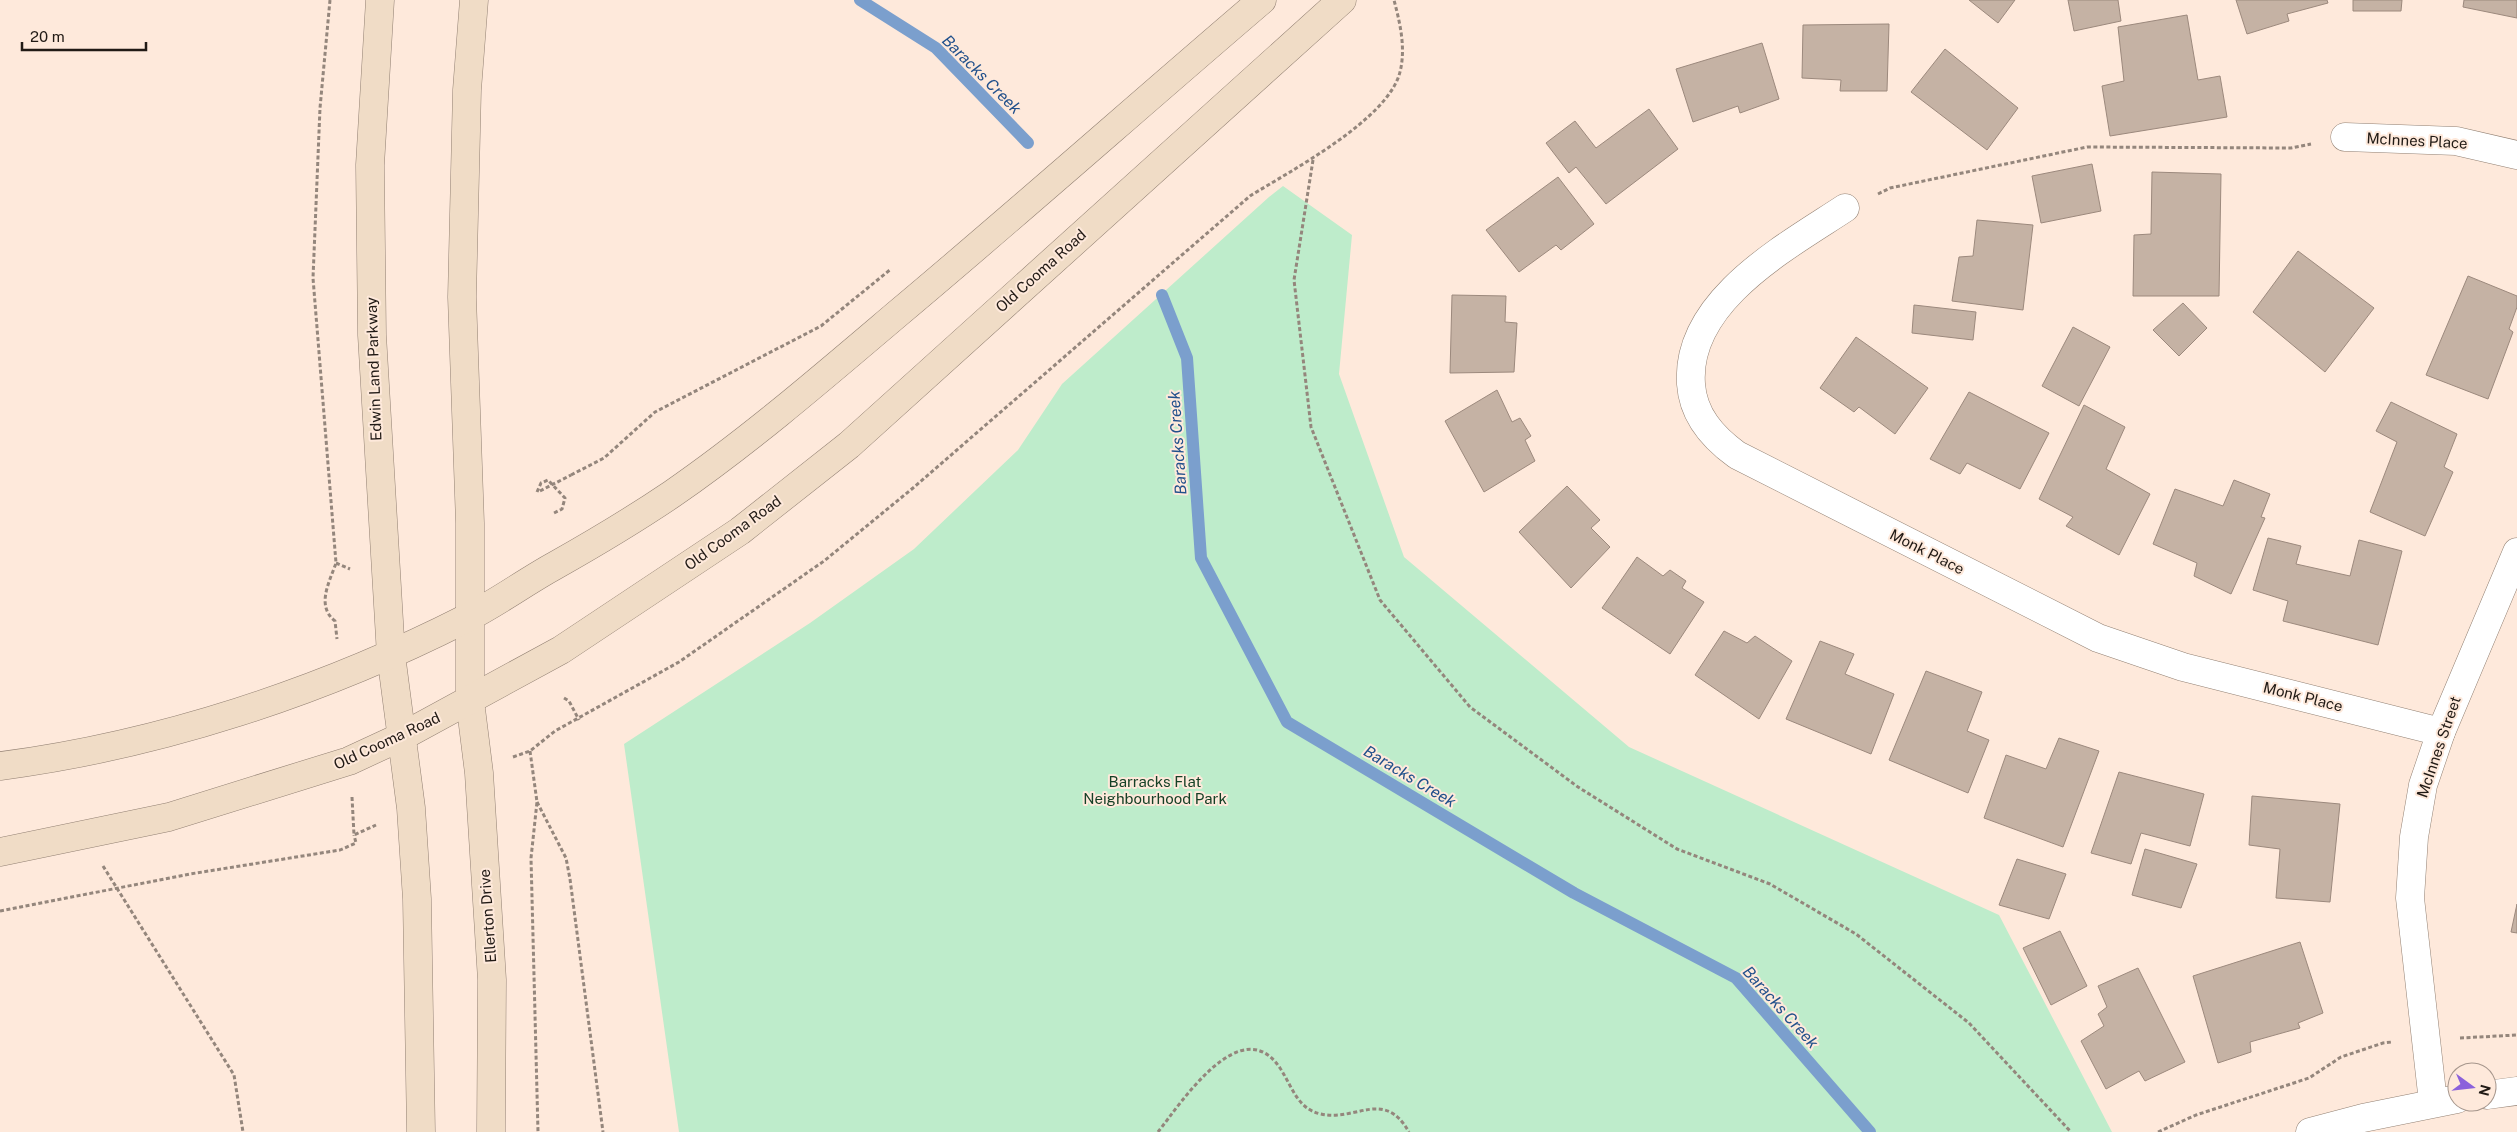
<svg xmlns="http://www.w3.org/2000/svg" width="2517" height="1132" font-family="'Public Sans',sans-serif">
	<rect width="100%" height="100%" fill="#fee9db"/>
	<!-- green -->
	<path fill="#beeccb" d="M1283,186l69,49 -13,139 65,183 225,190 370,168 113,217h-1433l-55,-388 186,-121 104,-74 104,-99 44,-66 207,-187z"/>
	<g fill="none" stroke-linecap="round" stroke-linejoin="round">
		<!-- stream -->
		<g stroke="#7b9fcd" stroke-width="12">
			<path d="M860,0l76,48 92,95"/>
			<path d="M1162,295l25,63 14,200 86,164 287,171 162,85 134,154"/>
		</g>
	</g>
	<!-- building -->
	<g fill="#c5b2a4" stroke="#9c897d">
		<path d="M1969,0h46l-17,23z"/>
		<path d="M2068,0h50l3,21 -47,10z"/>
		<path d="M2236,0h91l1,3 -41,11 2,7 -42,13z"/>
		<path d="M2353,0h49l-1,11h-48z"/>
		<path d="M2464,0h53v18l-54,-11z"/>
		<path d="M2187,15l11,65 22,-4 7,41 -117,19 -8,-50 22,-5 -6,-54z"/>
		<path d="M1889,24l-2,67h-47l1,-11 -39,-2 1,-53z"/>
		<path d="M1762,43l17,56 -39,14 -2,-7 -45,16 -17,-53z"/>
		<path d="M1945,49l73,59 -31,42 -76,-58z"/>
		<path d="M1649,109l29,40 -72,55 -30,-37 -7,6 -23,-30 29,-22 21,27z"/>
		<path d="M2092,164l9,47 -60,12 -9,-47z"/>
		<path d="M2152,172l69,2 -2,122h-86l1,-61 17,-1z"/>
		<path d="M1558,177l36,47 -33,26 -5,-5 -37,27 -33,-42z"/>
		<path d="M1977,220l56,5 -10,85 -71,-9 7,-44 14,-1z"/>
		<path d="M2298,251l76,57 -49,64 -72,-60z"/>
		<path d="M2468,276l49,20v11l-8,22 4,3 -25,67 -62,-24z"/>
		<path d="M1452,295l54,1 -1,26 12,1 -3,49 -64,1z"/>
		<path d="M2183,303l24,25 -28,28 -26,-26z"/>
		<path d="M1914,305l62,7 -3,28 -61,-7z"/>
		<path d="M2073,327l37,20 -31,59 -37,-20z"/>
		<path d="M1856,337l72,51 -33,46 -36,-27 -5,5 -34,-24z"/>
		<path d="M1497,390l15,32 8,-4 11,18 -6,4 10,21 -51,31 -39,-71z"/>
		<path d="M1969,392l80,41 -29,56 -53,-26 -7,11 -30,-15z"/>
		<path d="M2391,402l66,32 -13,33 9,5 -28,64 -55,-24 27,-70 -21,-11z"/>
		<path d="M2084,405l41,22 -19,42 44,25 -31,61 -53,-29 7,-9 -34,-18z"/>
		<path d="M2234,480l36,14 -9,23 4,1 -34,76 -37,-18 3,-13 -44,-19 22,-55 48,17z"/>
		<path d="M1567,486l33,34 -9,8 19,19 -39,41 -52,-56z"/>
		<path d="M2268,538l33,8 -5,18 54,12 9,-36 43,11 -24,94 -95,-24 5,-20 -35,-11z"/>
		<path d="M1637,557l26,19 7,-6 16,11 -4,7 22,14 -34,52 -68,-46z"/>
		<path d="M1724,631l23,12 8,-7 37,25 -33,58 -64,-44z"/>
		<path d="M1820,641l34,13 -9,20 49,20 -23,60 -85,-35z"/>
		<path d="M1926,671l56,21 -15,39 22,9 -21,53 -79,-33z"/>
		<path d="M2059,738l40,13 -36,96 -79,-29 22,-63 40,14z"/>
		<path d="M2119,772l85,22 -14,52 -49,-13 -10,31 -40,-11z"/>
		<path d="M2252,796l88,8 -10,98 -54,-4 4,-49 -31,-4z"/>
		<path d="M2145,849l52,15 -16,44 -49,-13z"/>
		<path d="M2017,859l49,15 -17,45 -50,-14z"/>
		<path d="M2517,904v29l-6,-1z"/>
		<path d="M2060,931l27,55 -36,19 -28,-57z"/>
		<path d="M2300,942l23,71 -25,10 2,5 -50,14 1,10 -33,11 -25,-87z"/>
		<path d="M2138,968l47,94 -40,19 -6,-10 -33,18 -25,-48 23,-15 -6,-12 9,-7 -9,-21z"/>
	</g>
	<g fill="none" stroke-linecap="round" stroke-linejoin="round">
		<defs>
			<g id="minor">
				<path d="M2345,137l111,4 61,14"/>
				<path d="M1845,208c-59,39 -160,93 -154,176 2,31 21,53 46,71l361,183 85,29 258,65"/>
				<path d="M2433,1102l-23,-204 4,-61 9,-52 18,-53 76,-180"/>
			</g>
			<g id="tertiary">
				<path d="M2487,1095l30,-4"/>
				<path d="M2310,1132l53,-14 94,-19"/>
			</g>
			<g id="secondary">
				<path d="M380,0l-10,165 2,170 19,320 20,153 6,91 4,233"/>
				<path d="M474,0l-7,90 -5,207 8,226v178l9,72 13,207 -1,152"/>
				<path d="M0,766c160,-21 321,-74 465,-147 32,-16 60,-37 91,-54 39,-22 79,-46 116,-71 78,-54 151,-117 224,-179 123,-103 243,-210 366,-315"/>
				<path d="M0,852l169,-35 180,-56 54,-25 158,-86 179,-119 109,-86 493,-445"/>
			</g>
		</defs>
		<!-- minor casing -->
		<use href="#minor" stroke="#928073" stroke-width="29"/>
		<!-- tertiary casing -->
		<use href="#tertiary" stroke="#928073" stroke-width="29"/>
		<!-- secondary casing -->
		<use href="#secondary" stroke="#928073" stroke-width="29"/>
		<!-- path -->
		<g stroke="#94867c" stroke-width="3" stroke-dasharray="4 2.5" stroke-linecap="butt">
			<path d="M330,0l-10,108 -7,170 23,285c-7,20 -20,43 -1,58l2,18"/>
			<path d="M1313,160l-19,120 17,147 69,173 90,107 108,80 99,62 93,35 86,50 113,89 102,109"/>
			<path d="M1878,194l12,-6 197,-41 204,1 20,-4"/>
			<path d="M571,475l33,-17 51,-46 166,-86 70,-57"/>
			<path d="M537,492l4,-9 7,-3 17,18 -3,11 -8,4"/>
			<path d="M336,563l14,6"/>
			<path d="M564,698l5,3 10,19"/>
			<path d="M530,751l7,51 -6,56 7,274"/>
			<path d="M513,757l17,-6 25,-20 124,-69 145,-101 89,-73 337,-292c40,-25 138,-76 150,-124 6,-24 0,-49 -6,-72"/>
			<path d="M352,797l2,38 22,-10"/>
			<path d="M537,802l29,56 4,21 33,253"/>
			<path d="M103,866l131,209 9,57"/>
			<path d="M0,911l190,-37 150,-24 16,-7 -2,-8"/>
			<path d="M2460,1038l57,-3"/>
			<path d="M1158,1132c23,-29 83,-122 122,-64 12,18 17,41 41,46 35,8 63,-26 88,18"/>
			<path d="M2158,1132l38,-17 113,-37 32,-21 42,-14 9,-1"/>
		</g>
		<!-- minor -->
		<use href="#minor" stroke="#fff" stroke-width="28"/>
		<!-- tertiary -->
		<use href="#tertiary" stroke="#fff" stroke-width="28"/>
		<!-- secondary -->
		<use href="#secondary" stroke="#f0dcc6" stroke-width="28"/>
		<!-- path-bridge -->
		<path stroke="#94867c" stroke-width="3" stroke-dasharray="4 2.5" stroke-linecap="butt" d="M540,491l31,-16"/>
	</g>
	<g text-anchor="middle" stroke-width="4" stroke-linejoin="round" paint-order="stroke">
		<!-- street labels -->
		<g font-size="15" fill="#211a15" stroke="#fee9db">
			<text transform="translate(2417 141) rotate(3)" y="5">McInnes Place</text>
			<text transform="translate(1041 271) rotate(-42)" y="5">Old Cooma Road</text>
			<text transform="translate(374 369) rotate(-92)" y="5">Edwin Land Parkway</text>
			<text transform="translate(733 533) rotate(-36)" y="5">Old Cooma Road</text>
			<text transform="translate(1927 552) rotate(27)" y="5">Monk Place</text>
			<text transform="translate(2303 697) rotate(14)" y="5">Monk Place</text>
			<text transform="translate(387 741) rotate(-25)" y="5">Old Cooma Road</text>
			<text transform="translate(2439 747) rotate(-71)" y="5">McInnes Street</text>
			<text transform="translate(488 916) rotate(-94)" y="5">Ellerton Drive</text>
		</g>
		<!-- park labels -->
		<g font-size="15" fill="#154026" stroke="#fee9db">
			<text x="1155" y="787">Barracks Flat<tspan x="1155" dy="17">Neighbourhood Park</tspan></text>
		</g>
		<!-- water labels -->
		<g font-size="16" font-style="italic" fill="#21508b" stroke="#fee9db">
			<text transform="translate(982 74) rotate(45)" y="6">Baracks Creek</text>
			<text transform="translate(1177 443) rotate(-94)" y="6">Baracks Creek</text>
			<text transform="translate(1410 776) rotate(31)" y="6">Baracks Creek</text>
			<text transform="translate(1781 1007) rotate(48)" y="6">Baracks Creek</text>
		</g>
	</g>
	<!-- north arrow -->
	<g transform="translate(2472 1087) rotate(105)"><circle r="24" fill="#fee9db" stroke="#a6968c"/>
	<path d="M0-4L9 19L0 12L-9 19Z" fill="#8b61db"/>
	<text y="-8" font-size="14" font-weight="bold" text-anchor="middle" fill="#211a15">N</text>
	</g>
	<!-- scale -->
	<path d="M22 42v8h124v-8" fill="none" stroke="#211a15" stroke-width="2.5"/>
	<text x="30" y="42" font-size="15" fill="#211a15" stroke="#fee9db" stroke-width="4" paint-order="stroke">20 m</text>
</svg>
